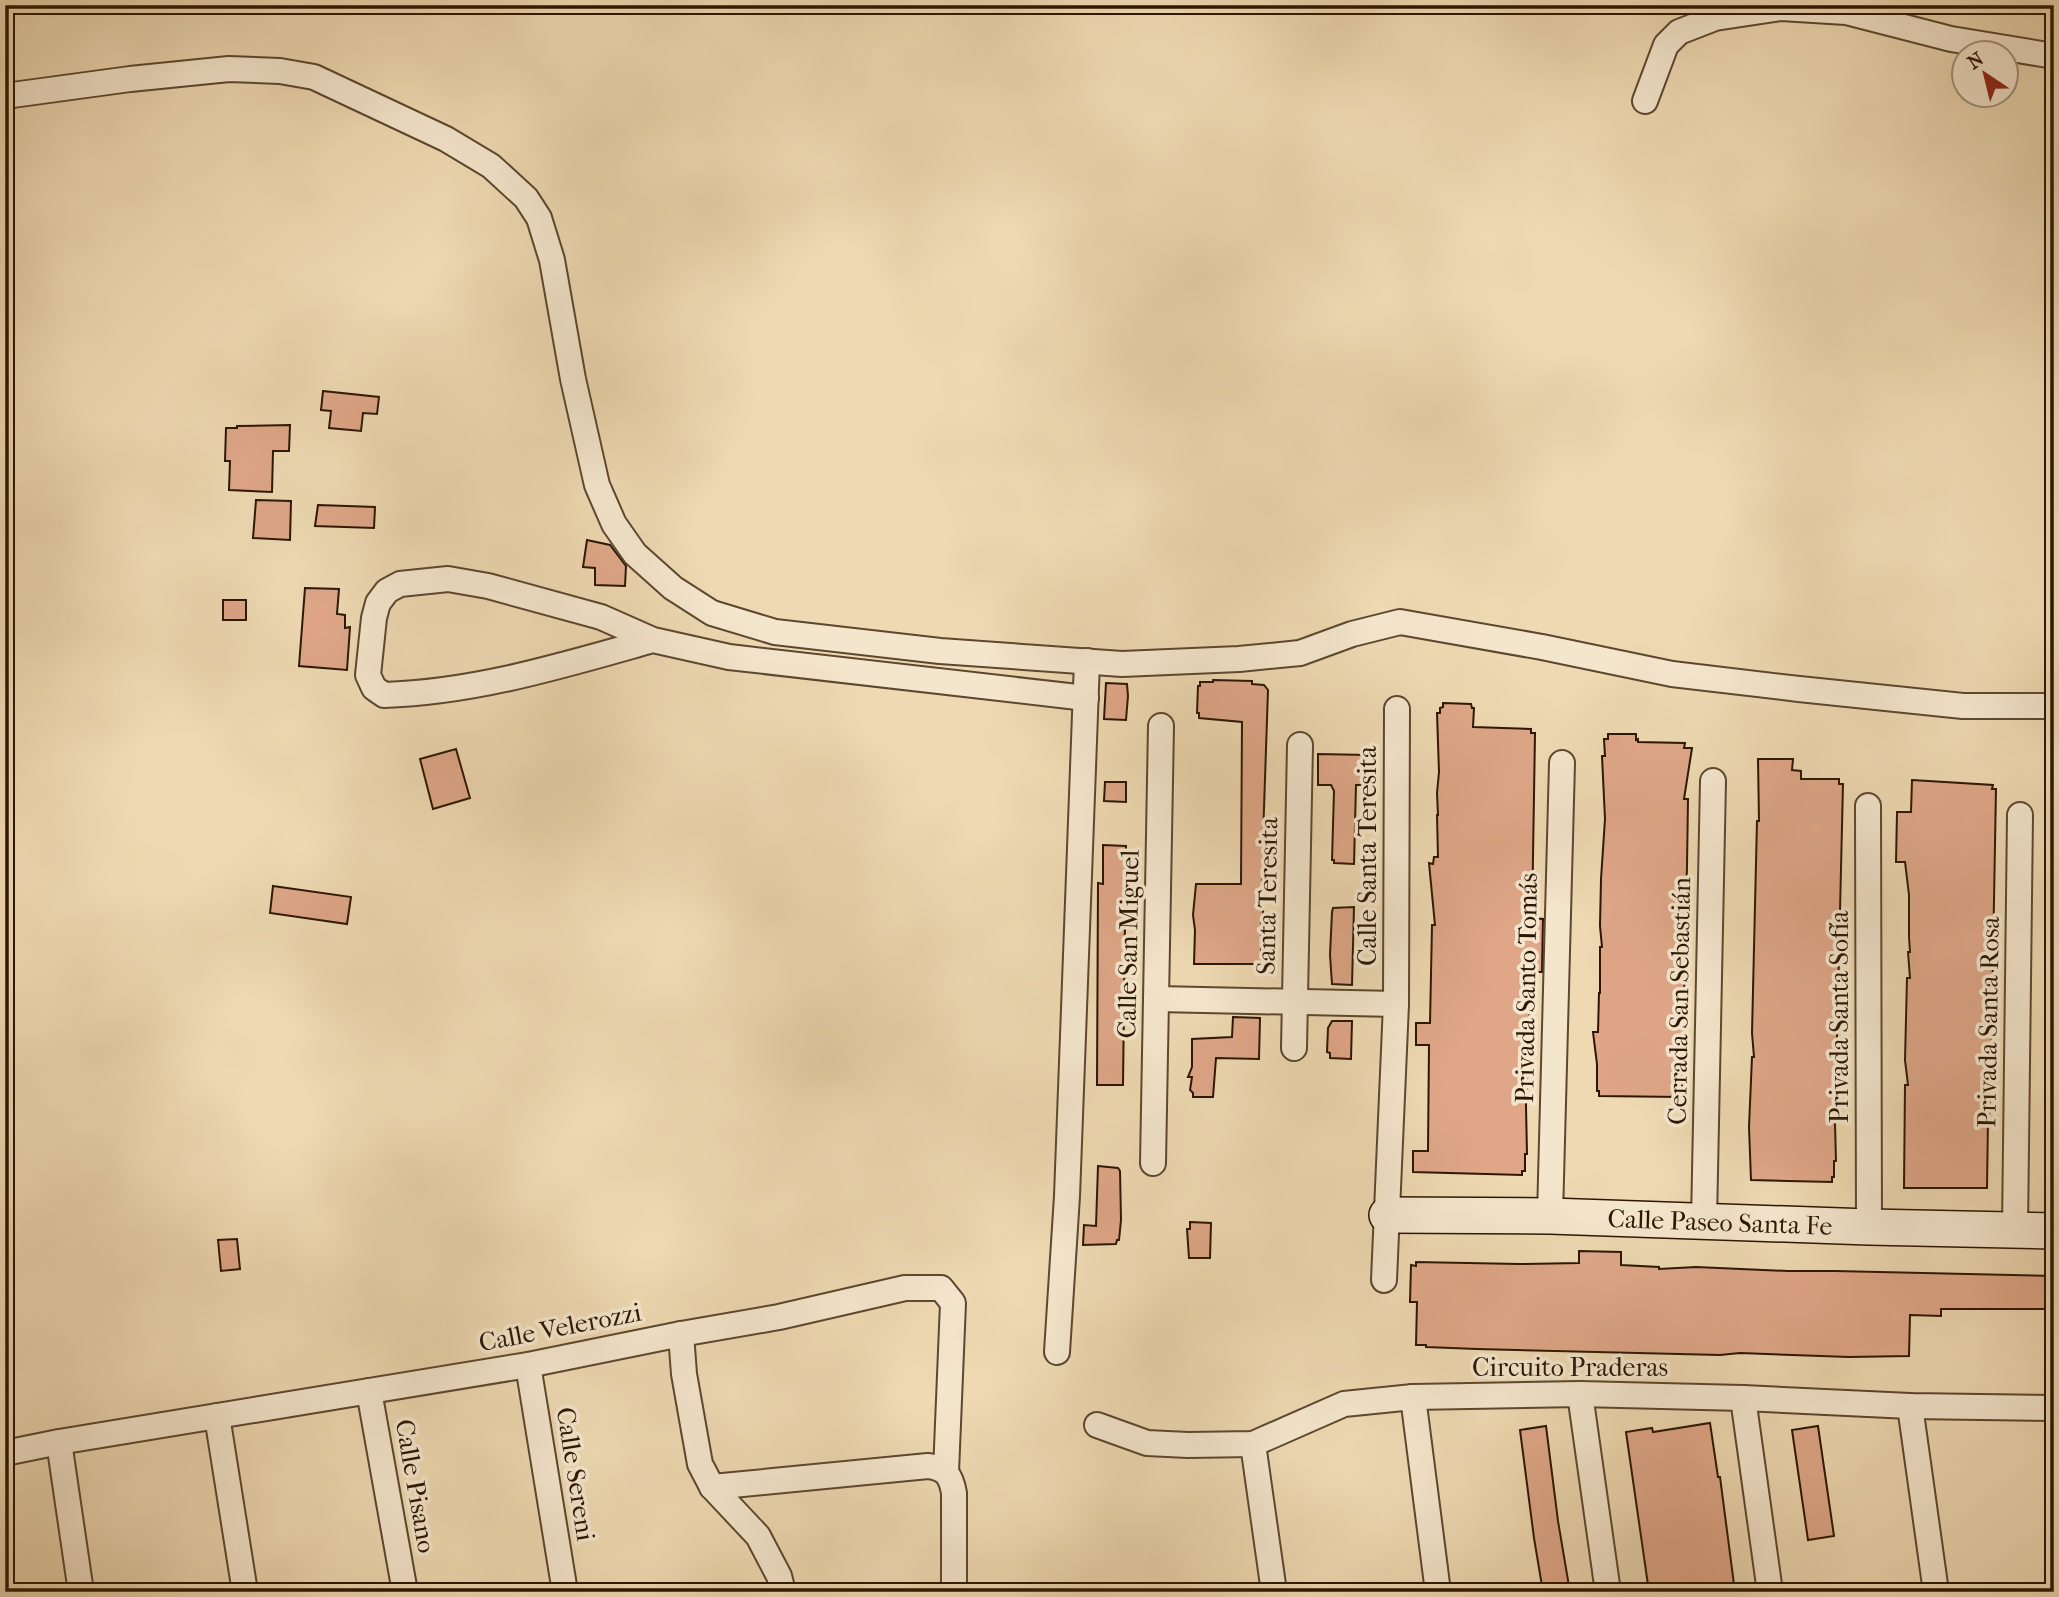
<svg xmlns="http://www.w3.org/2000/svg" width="2059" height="1597" font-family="'IM FELL French Canon',serif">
	<rect width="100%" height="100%" fill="#eed9b2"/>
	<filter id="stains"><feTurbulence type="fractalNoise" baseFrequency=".00286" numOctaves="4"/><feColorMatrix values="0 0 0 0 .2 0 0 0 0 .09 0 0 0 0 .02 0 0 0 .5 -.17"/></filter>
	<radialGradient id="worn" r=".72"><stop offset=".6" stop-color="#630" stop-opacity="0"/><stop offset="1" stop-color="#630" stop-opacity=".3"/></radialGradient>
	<!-- building -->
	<g fill="#dfa788" stroke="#2c1603" stroke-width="2">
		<path d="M323,391l56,6 -2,17 -14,-1 -2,18 -32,-3 2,-17 -10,-1z"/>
		<path d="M290,425l-1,26h-16l-1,41 -43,-2 1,-29h-5l1,-33h11v-2z"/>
		<path d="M256,500l35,1 -1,39 -37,-2z"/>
		<path d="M318,505l57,2 -1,21 -59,-2z"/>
		<path d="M587,540l23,5 16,21 -1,20 -30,-1v-17l-12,-1z"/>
		<path d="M305,588l34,1 -2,25 8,1v13l5,-1 -3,43 -48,-4z"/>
		<rect x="223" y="600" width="23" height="20"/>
		<path d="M1213,680l39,1v3l12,1 4,5 -5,148 1,36 -2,6 1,34 -2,9v41h-67l1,-34 -2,-15 3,-31h45l1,-162 -43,-4v-5h-2l1,-27h2v-4h13z"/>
		<path d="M1106,683l21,1 1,12 -2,24 -22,-1z"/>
		<path d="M1443,703l28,1 1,4h2l-1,19 58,2v4h4l-3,185 11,1 -1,53h-11l-5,134 1,48h-2v17h-3v4l-109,-3v-21h15l1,-106h-13v-22h14l2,-98h3l-6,-62 4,1 1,-7h4l-1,-42h1l-1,-22 2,-21 -2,-59h3v-5l3,-1z"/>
		<path d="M1608,734h28v6l2,-1v3l47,1 -1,5h8l-8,51h4l-1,67 -5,227h-2v4l-81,-1v-5h-2v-27l-4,-32h5l1,-39h1v-46h2l-2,-21 1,-47 4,-60 -3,-63h3l-1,-17h4z"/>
		<path d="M456,749l14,49 -37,11 -13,-50z"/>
		<path d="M1318,754l50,1v30h-12l-2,79 -20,-1v-3h-2l2,-69 -3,-6h-13z"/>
		<path d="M1758,759h35l-1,11 9,1v8h38v5h4l-8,339 1,38h-2v16h-2v5l-81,-2 -2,-53 3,-70h2l-2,-24 5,-212h2z"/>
		<path d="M1912,780l81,5 -1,4h4l-5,277 -2,54h-1l-1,68h-83l1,-103h3l-3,-25 2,-82h3l-2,-26h2l-1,-15v-42l-4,-33h-9l1,-50h14z"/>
		<path d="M1105,782h21v20l-22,-1z"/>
		<path d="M1103,845l23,1 -3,239h-26l1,-202 5,1z"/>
		<path d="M273,886l78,11 -4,27 -77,-11z"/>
		<path d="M1354,907l-2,78 -20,-1 -2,-29 2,-43 1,-4z"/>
		<path d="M1233,1017l27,1 -1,41 -43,-1 -3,39h-20v-4l-3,-3 2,-13h-4l4,-10v-28l40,-2z"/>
		<path d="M1332,1021h20l-1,38 -21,-1v-5l-3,-1 1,-24z"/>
		<path d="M1098,1166l20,2 2,3 1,49 -2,20h-2l-1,4 -33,1 1,-20 12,1z"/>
		<path d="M1190,1222l21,1 -1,35h-21l-2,-29h3z"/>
		<path d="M237,1239l3,30 -19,2 -3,-31z"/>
		<path d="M1579,1251l42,1v13l38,2v2l37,-2 92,4h47l219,5v33h-113v7l-31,-1 -1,41 -60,1 -109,-4 -20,2 -243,-6 -51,-2v-2h-10l1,-43h-7l1,-37 5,1v-4l103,2 60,-1z"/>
		<path d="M1710,1423l8,54h2l15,115h-86l-23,-160 26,-4 1,4z"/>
		<path d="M1546,1426l12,95 12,71h-27l-9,-54 -14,-108z"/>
		<path d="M1818,1426l16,110 -26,4 -16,-110z"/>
	</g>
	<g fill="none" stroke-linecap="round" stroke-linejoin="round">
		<defs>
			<g id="street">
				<path d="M5,96l125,-17 99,-10 51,2 34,6 132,62 45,27 35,32 13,20 13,42 21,119 24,106 17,39 21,30 38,34 39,25 63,19 165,19 182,13 117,-5 61,-6 52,-19 48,-12 142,25 130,27 127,15 164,17h91"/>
				<path d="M1645,101l21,-56 13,-13 36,-14 66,-10 65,4 105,27 103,17"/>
				<path d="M653,640c-89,25 -176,52 -269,55l-10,-7 -6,-13 6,-57 4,-15 9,-12 13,-7 48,-5 40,7 113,31 52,23 76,17 357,41"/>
				<path d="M1868,806l1,421"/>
				<path d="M1157,999l239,5"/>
				<path d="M1294,1048l6,-303"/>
				<path d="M1153,1163l8,-437"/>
				<path d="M1550,1216l12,-453"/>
				<path d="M1704,1221l9,-440"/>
				<path d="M2015,1229l5,-414"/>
				<path d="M1384,1280l12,-276 1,-295"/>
				<path d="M681,1334l3,40 16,90 12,23 46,49 21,40 4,16"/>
				<path d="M1057,1352l10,-156 20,-535"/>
				<path d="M528,1365l37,227"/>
				<path d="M369,1391l36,201"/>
				<path d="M1580,1394l28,198"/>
				<path d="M1413,1397l25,195"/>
				<path d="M1743,1398l27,194"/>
				<path d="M1910,1406l26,186"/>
				<path d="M217,1416l28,176"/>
				<path d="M1097,1425l50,18 41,2 65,-1 91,-40 69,-7 167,-3 163,4 167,8 144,2"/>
				<path d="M59,1442l22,150"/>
				<path d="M1253,1444l21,148"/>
				<path d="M5,1453l54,-11 469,-77 153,-31 98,-17 126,-29h36l12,15 -7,169"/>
				<path d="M712,1487l216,-21c18,2 23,10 26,27v99"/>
			</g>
			<path id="secondary" d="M1387,1215l163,1 319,11 185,4"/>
		</defs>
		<!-- street casing -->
		<use href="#street" stroke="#5c472f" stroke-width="28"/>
		<!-- secondary casing -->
		<use href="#secondary" stroke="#2c1603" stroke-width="38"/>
		<!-- street -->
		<use href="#street" stroke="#f4e6cd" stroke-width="24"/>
		<!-- secondary -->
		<use href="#secondary" stroke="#f4e6cd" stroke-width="35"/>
	</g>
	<g text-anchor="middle" stroke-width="7" stroke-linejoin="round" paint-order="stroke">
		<!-- street labels -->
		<g font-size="26" fill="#2c1603" stroke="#f4e6cd">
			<text transform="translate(1367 856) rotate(-90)" y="9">Calle Santa Teresita</text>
			<text transform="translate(1267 896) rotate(-89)" y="9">Santa Teresita</text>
			<text transform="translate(1128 944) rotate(-89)" y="9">Calle San Miguel</text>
			<text transform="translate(1526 988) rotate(-89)" y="9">Privada Santo Tomás</text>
			<text transform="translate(1679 1001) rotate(-89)" y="9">Cerrada San Sebastián</text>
			<text transform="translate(1839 1017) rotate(-90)" y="9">Privada Santa Sofía</text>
			<text transform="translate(1988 1022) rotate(-89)" y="9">Privada Santa Rosa</text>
			<text transform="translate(1720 1222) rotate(2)" y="9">Calle Paseo Santa Fe</text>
			<text transform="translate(560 1327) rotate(-11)" y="9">Calle Velerozzi</text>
			<text x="1570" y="1376">Circuito Praderas</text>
			<text transform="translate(576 1474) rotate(81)" y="9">Calle Sereni</text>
			<text transform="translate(416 1486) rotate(80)" y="9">Calle Pisano</text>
		</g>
	</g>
	<!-- margin -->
	<rect width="2059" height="1597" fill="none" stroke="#eed9b2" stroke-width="28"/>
	<rect x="7" y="7" width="2045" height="1583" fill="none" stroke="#2c1603" stroke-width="3.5"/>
	<rect x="14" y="14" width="2031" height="1569" fill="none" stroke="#2c1603" stroke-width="2"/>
	<!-- north arrow -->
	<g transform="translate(1985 74) rotate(325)"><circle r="33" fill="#f4e6cd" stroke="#a4937c" stroke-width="2"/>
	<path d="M0-5L12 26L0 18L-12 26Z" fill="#8f2418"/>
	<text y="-10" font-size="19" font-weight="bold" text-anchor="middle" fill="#2c1603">N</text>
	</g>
	<rect width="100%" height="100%" filter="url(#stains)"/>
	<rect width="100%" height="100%" fill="url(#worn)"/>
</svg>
